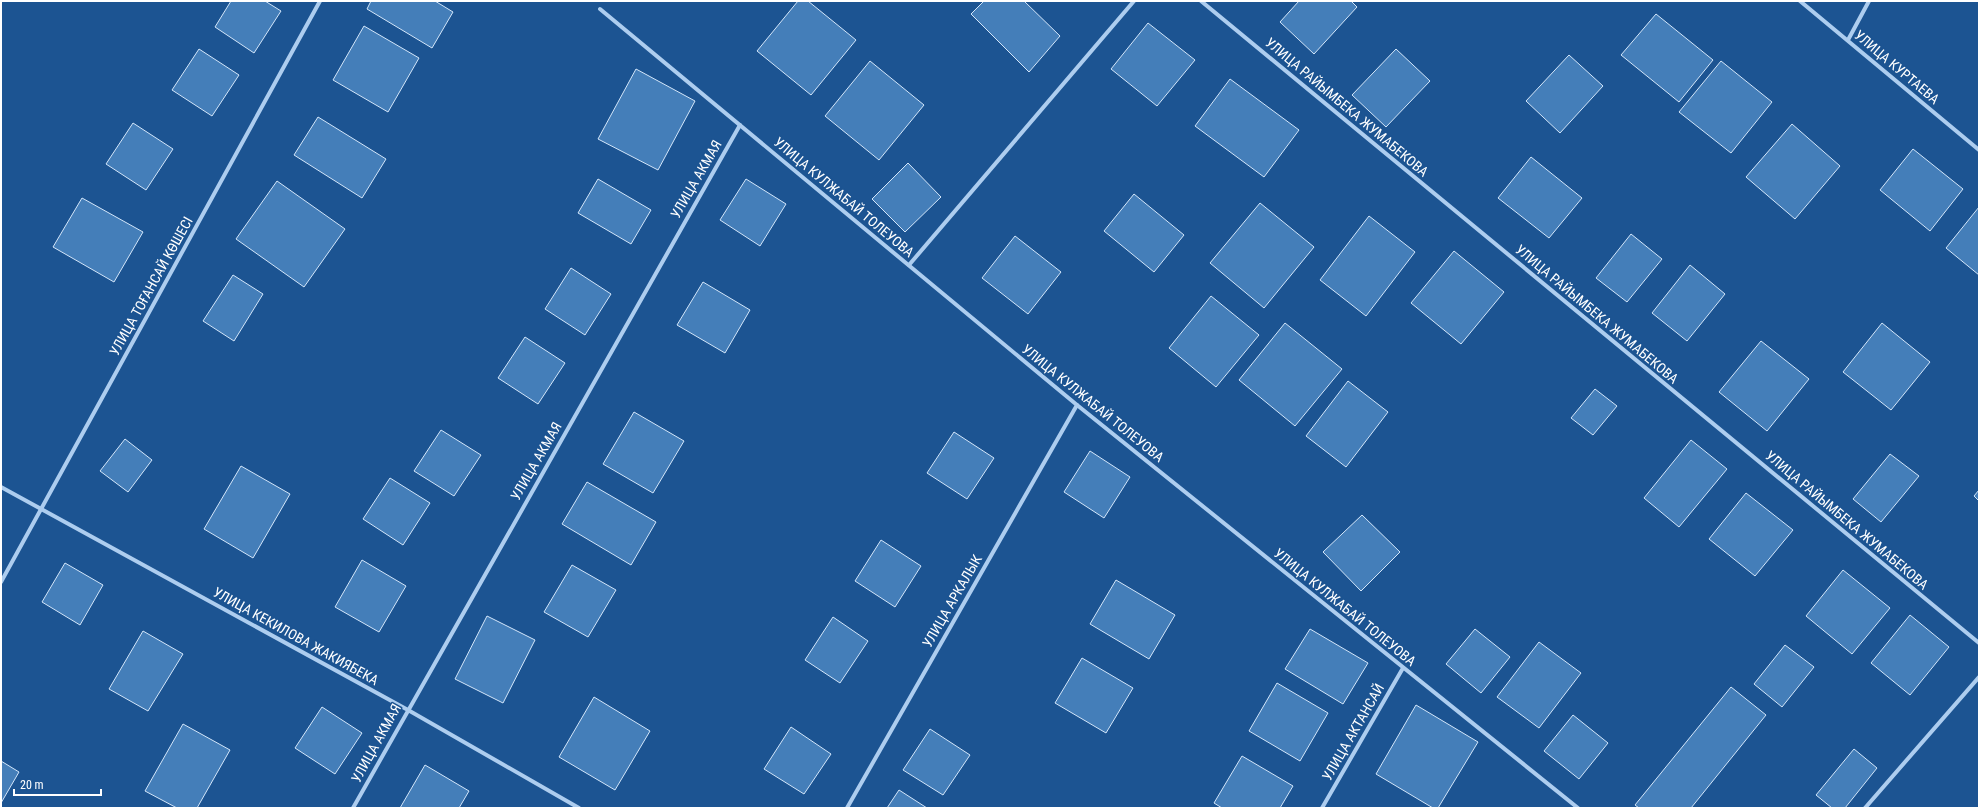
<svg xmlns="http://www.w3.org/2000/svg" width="1980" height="809" font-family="'Roboto Condensed',sans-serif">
	<rect width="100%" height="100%" fill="#1c5492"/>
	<!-- building -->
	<g fill="#447eb9" stroke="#d3e6fa">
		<path d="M231,1h34l16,10 -27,42 -39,-26z"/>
		<path d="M371,1h64l18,11 -21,36 -65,-39z"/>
		<path d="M798,1h10l48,39 -45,55 -54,-44z"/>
		<path d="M984,1h40l36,35 -31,36 -58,-58z"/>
		<path d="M1299,1h52l6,6 -43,47 -34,-32z"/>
		<path d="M1656,14l57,46 -34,42 -58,-47z"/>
		<path d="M1148,23l47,37 -38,46 -46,-37z"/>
		<path d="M364,26l55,32 -31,54 -55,-32z"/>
		<path d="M199,49l40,26 -27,41 -40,-26z"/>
		<path d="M1396,49l34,32 -44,46 -34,-32z"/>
		<path d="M1569,55l34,31 -43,47 -34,-32z"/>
		<path d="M870,61l54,44 -45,55 -54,-44z"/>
		<path d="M1721,61l51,41 -41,51 -52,-41z"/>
		<path d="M636,69l59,32 -37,69 -60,-31z"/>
		<path d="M1230,79l69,51 -35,47 -69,-51z"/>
		<path d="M318,117l68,42 -24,39 -68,-43z"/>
		<path d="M133,123l40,26 -27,41 -40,-26z"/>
		<path d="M1792,124l48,42 -45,53 -49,-42z"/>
		<path d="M1913,149l50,40 -33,42 -50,-41z"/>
		<path d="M1531,157l51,41 -33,40 -51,-40z"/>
		<path d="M908,163l33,34 -36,35 -33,-33z"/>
		<path d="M598,179l53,31 -20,34 -53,-31z"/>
		<path d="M746,179l40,25 -26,42 -40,-26z"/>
		<path d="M277,181l68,48 -41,58 -68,-48z"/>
		<path d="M1134,194l50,41 -30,37 -50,-41z"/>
		<path d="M82,198l61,34 -29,50 -61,-35z"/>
		<path d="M1260,203l54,44 -50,61 -54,-45z"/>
		<path d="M1979,207v68l-33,-27z"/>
		<path d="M1369,216l46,36 -49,64 -46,-36z"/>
		<path d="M1631,234l31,25 -35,43 -31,-24z"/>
		<path d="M1015,236l46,36 -33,42 -46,-36z"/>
		<path d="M1454,251l50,41 -43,52 -50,-41z"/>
		<path d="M1690,265l35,29 -38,47 -35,-28z"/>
		<path d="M571,268l40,26 -26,41 -40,-26z"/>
		<path d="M233,275l30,19 -29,47 -31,-20z"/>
		<path d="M703,282l47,28 -25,43 -48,-28z"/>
		<path d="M1211,296l48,39 -43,52 -47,-39z"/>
		<path d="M1285,323l57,46 -47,57 -56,-46z"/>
		<path d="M1882,323l48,39 -39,48 -48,-38z"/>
		<path d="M525,337l40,26 -27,41 -40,-26z"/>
		<path d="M1761,341l48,38 -42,52 -48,-39z"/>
		<path d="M1348,381l40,31 -42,55 -40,-31z"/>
		<path d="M1595,389l22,17 -24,29 -22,-17z"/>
		<path d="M634,412l50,29 -31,52 -50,-29z"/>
		<path d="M441,430l40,25 -27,41 -40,-25z"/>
		<path d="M954,432l40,26 -27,41 -40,-26z"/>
		<path d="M125,439l27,21 -24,32 -28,-21z"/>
		<path d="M1691,440l36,29 -48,58 -35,-29z"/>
		<path d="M1090,451l40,26 -26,41 -40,-26z"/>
		<path d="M1890,454l29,22 -38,46 -28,-23z"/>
		<path d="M241,466l49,28 -37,64 -49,-29z"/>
		<path d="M390,478l40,25 -27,42 -40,-26z"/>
		<path d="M587,482l69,40 -25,43 -69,-41z"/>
		<path d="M1979,490v11l-5,-5z"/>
		<path d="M1746,493l47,37 -38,46 -46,-37z"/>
		<path d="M1362,515l38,37 -39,39 -38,-39z"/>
		<path d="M881,540l40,26 -26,41 -40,-26z"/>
		<path d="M362,560l44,26 -27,46 -44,-25z"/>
		<path d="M65,563l38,22 -23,40 -38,-23z"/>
		<path d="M572,565l44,25 -28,47 -44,-25z"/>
		<path d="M1843,570l47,38 -38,46 -46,-38z"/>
		<path d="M1116,580l59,35 -26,44 -59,-35z"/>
		<path d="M1910,615l39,32 -39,48 -39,-32z"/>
		<path d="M487,616l48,24 -32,63 -48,-24z"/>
		<path d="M833,617l35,24 -28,42 -35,-23z"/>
		<path d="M1310,629l58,34 -25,41 -58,-35z"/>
		<path d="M1475,629l35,28 -29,36 -35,-29z"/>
		<path d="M143,631l40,23 -35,57 -39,-22z"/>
		<path d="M1539,642l42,31 -42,55 -42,-31z"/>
		<path d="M1785,645l29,22 -32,40 -28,-23z"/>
		<path d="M1082,658l51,30 -27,45 -51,-30z"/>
		<path d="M1277,683l51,30 -28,48 -51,-30z"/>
		<path d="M1731,687l35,28 -75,93h-52l-4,-3z"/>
		<path d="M594,697l56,34 -35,59 -56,-33z"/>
		<path d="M1416,705l62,37 -40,66h-5l-57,-34z"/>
		<path d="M322,707l40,26 -27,41 -40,-26z"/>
		<path d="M1573,715l35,28 -29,36 -35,-28z"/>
		<path d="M183,724l47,26 -33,58h-20l-32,-17z"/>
		<path d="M791,727l40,27 -27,40 -40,-25z"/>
		<path d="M930,729l40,26 -27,40 -40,-25z"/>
		<path d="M1854,749l23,19 -32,40h-13l-16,-13z"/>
		<path d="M1242,756l51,30 -13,22h-58l-8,-5z"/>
		<path d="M1,761l18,11 -18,31z"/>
		<path d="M425,765l44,26 -10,17h-59z"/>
		<path d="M899,790l28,18h-40z"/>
	</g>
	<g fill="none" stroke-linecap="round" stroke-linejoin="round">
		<!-- minor -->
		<g stroke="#adcdef" stroke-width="4">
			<path d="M1201,1l778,642"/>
			<path d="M1800,1l179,149"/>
			<path d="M600,9l477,396 501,403"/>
			<path d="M1848,40l21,-39"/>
			<path d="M909,265l225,-264"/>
			<path d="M1,487l407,223 171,98"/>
			<path d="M1,582l319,-581"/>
			<path d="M353,808l387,-683"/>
			<path d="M847,808l230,-403"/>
			<path d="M1322,808l81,-140"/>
			<path d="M1865,808l114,-131"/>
		</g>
	</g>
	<g text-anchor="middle" stroke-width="3" stroke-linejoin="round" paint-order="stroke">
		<!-- street labels -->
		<g font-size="14" fill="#fff" stroke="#1c5492">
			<text transform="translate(1897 67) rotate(40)" y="5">УЛИЦА КУРТАЕВА</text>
			<text transform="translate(1347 107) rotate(40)" y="5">УЛИЦА РАЙЫМБЕКА ЖУМАБЕКОВА</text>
			<text transform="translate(696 179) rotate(-60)" y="5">УЛИЦА АКМАЯ</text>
			<text transform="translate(844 197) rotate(40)" y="5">УЛИЦА КУЛЖАБАЙ ТОЛЕУОВА</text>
			<text transform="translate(151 286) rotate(-61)" y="5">УЛИЦА ТОҒАНСАЙ КӨШЕСІ</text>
			<text transform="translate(1597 314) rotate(40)" y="5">УЛИЦА РАЙЫМБЕКА ЖУМАБЕКОВА</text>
			<text transform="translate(1093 403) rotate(39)" y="5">УЛИЦА КУЛЖАБАЙ ТОЛЕУОВА</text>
			<text transform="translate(536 461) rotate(-60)" y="5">УЛИЦА АКМАЯ</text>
			<text transform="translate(1847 520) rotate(40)" y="5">УЛИЦА РАЙЫМБЕКА ЖУМАБЕКОВА</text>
			<text transform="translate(952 601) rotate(-60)" y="5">УЛИЦА АРКАЛЫК</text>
			<text transform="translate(1345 607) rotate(39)" y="5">УЛИЦА КУЛЖАБАЙ ТОЛЕУОВА</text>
			<text transform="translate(296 636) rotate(29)" y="5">УЛИЦА КЕКИЛОВА ЖАКИЯБЕКА</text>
			<text transform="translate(1353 732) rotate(-60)" y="5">УЛИЦА АКТАНСАЙ</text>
			<text transform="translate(376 743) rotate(-61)" y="5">УЛИЦА АКМАЯ</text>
		</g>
	</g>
	<!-- border -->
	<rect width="1980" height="809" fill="none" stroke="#ffffff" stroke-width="4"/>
	<!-- scale -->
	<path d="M14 789v6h87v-6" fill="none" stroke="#ffffff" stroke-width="2"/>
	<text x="20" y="789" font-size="12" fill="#ffffff" stroke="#1c5492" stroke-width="3" paint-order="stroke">20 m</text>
</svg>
